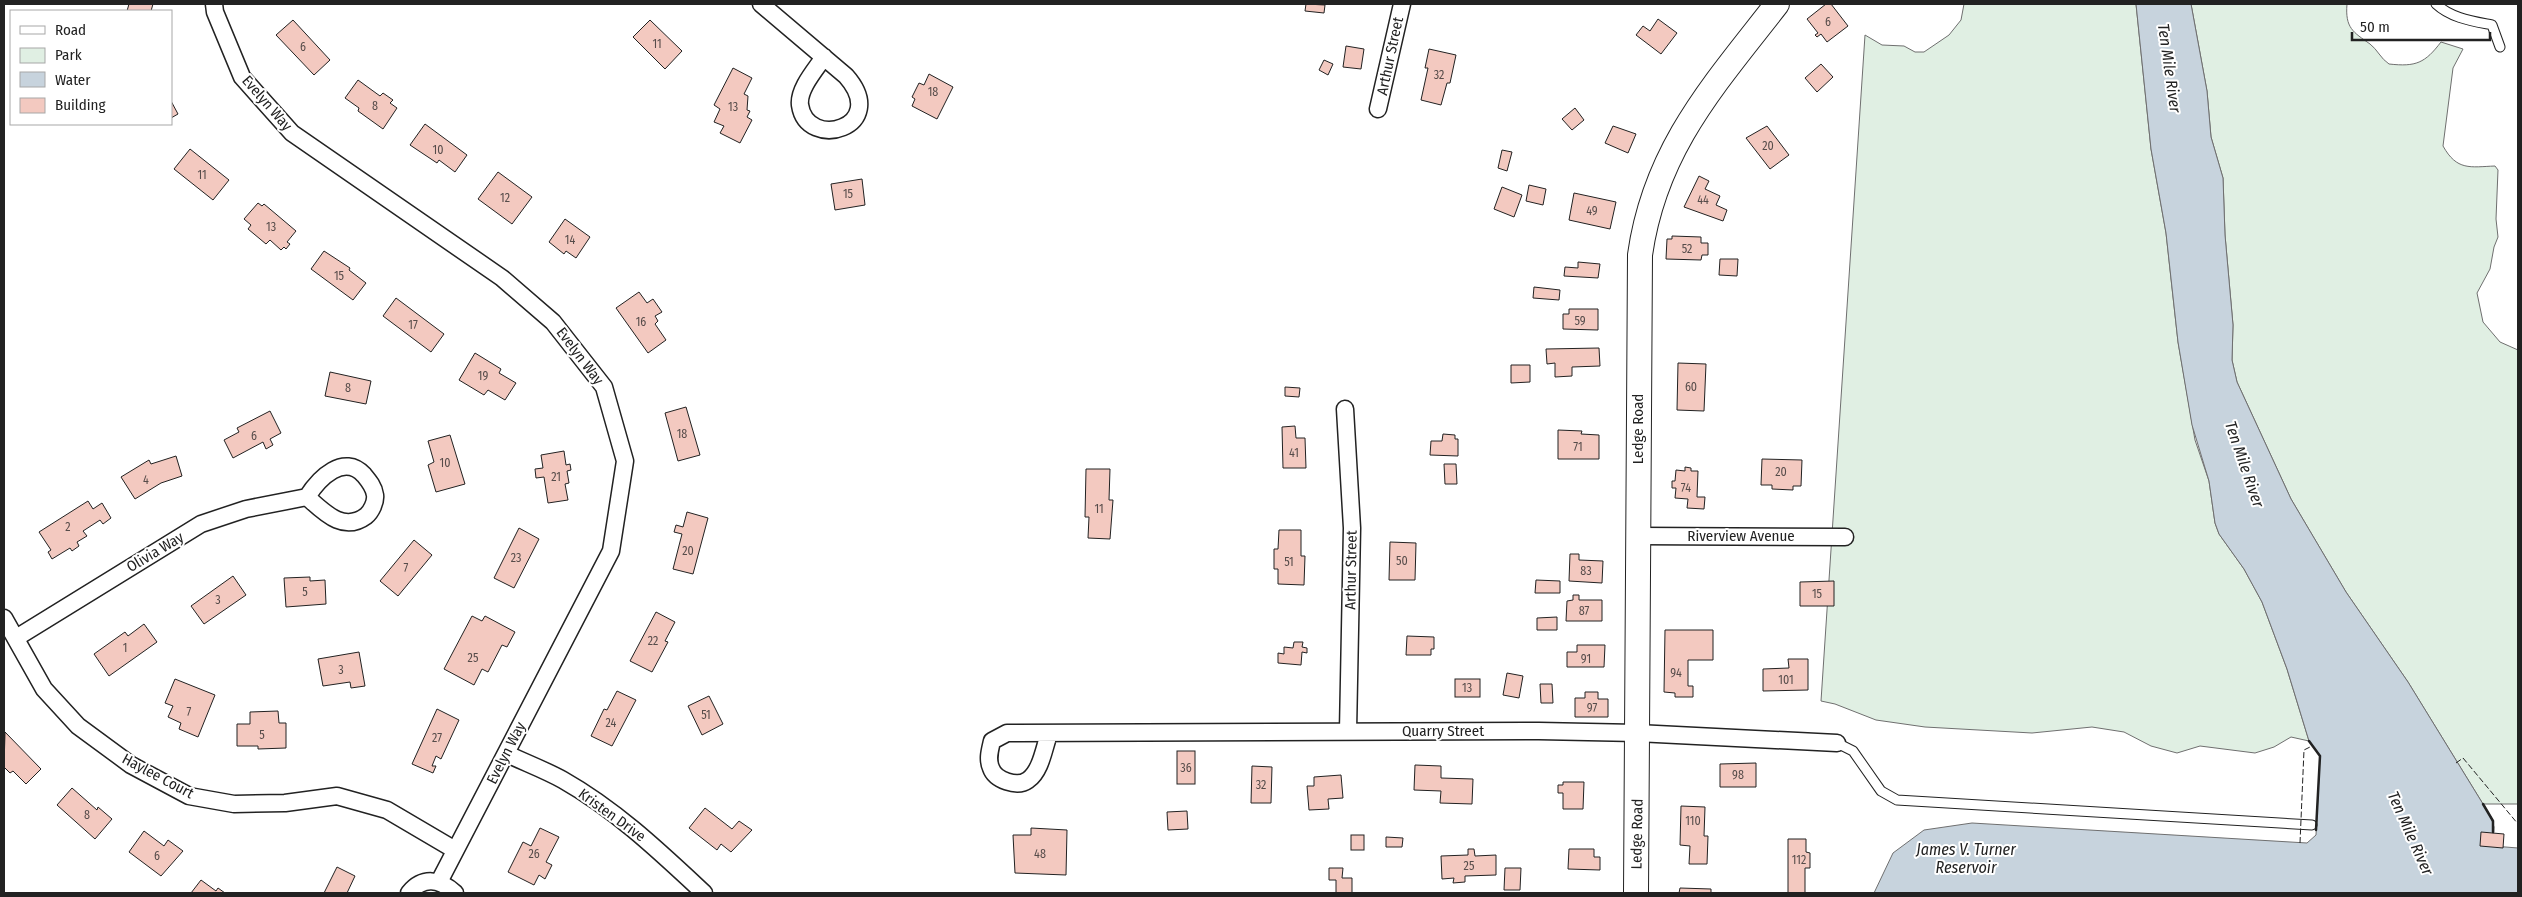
<svg xmlns="http://www.w3.org/2000/svg" width="2522" height="897" font-family="'Fira Sans Condensed',sans-serif">
	<rect width="100%" height="100%" fill="#fff"/>
	<!-- green -->
	<g fill="#e0efe3" stroke="#6f6f6f">
		<path d="M1964,4h172l15,145 15,84 12,109 17,98 14,41 6,42 4,11 25,35 18,33 25,67 22,72 -18,-4 -17,10 -19,6 -55,-7 -23,7 -26,-7 -27,-14 -32,-5 -60,6 -107,-6 -49,-7 -41,-16 -14,-3 44,-666 17,10 22,1 11,6h9l25,-17 12,-15z"/>
		<path d="M2191,4h156c-2,24 6,28 23,40 7,5 11,15 19,20 27,3 36,-1 52,-22l22,7 -10,19 -10,78c14,25 27,21 52,20l3,4 -2,49 2,18 -4,10 -4,22 -13,24 6,29 17,20 18,8v454h-35l-75,-122 -62,-90 -55,-93 -54,-117 -5,-22 1,-35 -8,-90 -2,-57 -12,-41 -4,-46z"/>
	</g>
	<!-- water -->
	<path fill="#c7d3dd" stroke="#6f6f6f" d="M2136,4h55l16,87 4,46 12,41 2,57 8,90 -1,35 5,22 54,117 55,93 62,90 83,135 3,10 -1,19 25,2v45h-644l19,-40 31,-23 48,-7 335,20 9,-8 4,-79 -11,-15 -22,-72 -25,-67 -18,-33 -25,-35 -4,-11 -6,-42 -17,-56 -14,-83 -12,-109 -15,-84z"/>
	<!-- building -->
	<g fill="#f3c9c0" stroke="#222">
		<path d="M129,4h24l-2,7h-24z"/>
		<path d="M1306,4l19,1 -1,8 -19,-2z"/>
		<path d="M1826,4h5l17,22 -21,16 -6,-8 -4,3 -2,-2 3,-2 -11,-14z"/>
		<path d="M1658,19l19,14 -16,21 -25,-19 7,-9 7,5z"/>
		<path d="M293,20l37,40 -16,15 -38,-40z"/>
		<path d="M650,20l32,31 -17,18 -32,-32z"/>
		<path d="M1346,46l18,3 -3,20 -18,-2z"/>
		<path d="M1429,49l27,6 -6,28h-3l-6,22 -20,-5 7,-32h-3z"/>
		<path d="M1324,60l9,4 -5,11 -9,-5z"/>
		<path d="M1821,64l12,13 -16,15 -12,-14z"/>
		<path d="M733,68l19,10 -8,16 4,2 -1,14 3,1 -3,6 5,3 -12,23 -20,-10 4,-7 -10,-4 6,-13 -6,-4z"/>
		<path d="M929,74l24,13 -16,32 -25,-13 3,-7 -3,-2 7,-14 5,2z"/>
		<path d="M358,80l22,16 3,-3 10,7 -3,3 7,5 -14,21 -25,-18 1,-3 -14,-10z"/>
		<path d="M171,101l7,13 -7,4z"/>
		<path d="M1575,108l9,12 -12,10 -10,-11z"/>
		<path d="M425,124l42,31 -12,17 -16,-12 -2,3 -27,-18z"/>
		<path d="M1613,126l23,8 -8,19 -23,-10z"/>
		<path d="M1767,126l22,29 -19,14 -24,-31z"/>
		<path d="M190,149l39,31 -16,20 -39,-31z"/>
		<path d="M1502,150l10,2 -5,19 -9,-3z"/>
		<path d="M498,172l34,25 -20,27 -34,-25z"/>
		<path d="M1699,176l10,5 -4,8 15,7 -4,9 11,5 -4,11 -39,-14z"/>
		<path d="M862,179l3,26 -30,5 -4,-26z"/>
		<path d="M1529,185l17,4 -3,16 -17,-4z"/>
		<path d="M1502,187l20,8 -8,22 -20,-8z"/>
		<path d="M1574,193l42,9 -6,27 -41,-9z"/>
		<path d="M258,203l4,3 2,-2 32,27 -9,11 3,2 -4,5 -2,-2 -3,3 -11,-10 -4,4 -18,-15 3,-4 -7,-6z"/>
		<path d="M565,219l25,18 -14,21 -10,-7 -2,3 -15,-12z"/>
		<path d="M1672,236l29,1v6h7v12h-6l-1,5 -35,-1 1,-20h5z"/>
		<path d="M324,251l26,17 -1,2 17,13 -13,17 -42,-31z"/>
		<path d="M1720,259h18l-1,17 -18,-1z"/>
		<path d="M1578,262l22,2 -2,14 -34,-2 1,-9 13,1z"/>
		<path d="M1534,287l26,3 -1,10 -26,-2z"/>
		<path d="M639,292l8,11 6,-4 9,13 -7,4 3,5 -3,3 11,16 -18,13 -32,-45z"/>
		<path d="M396,298l48,36 -13,18 -48,-36z"/>
		<path d="M1569,309h29v21l-35,-1v-15h6z"/>
		<path d="M1599,348l1,18 -28,1v9l-17,1v-14l-8,1 -1,-15z"/>
		<path d="M475,353l26,16 -2,4 17,10 -11,17 -17,-10 -4,5 -25,-15z"/>
		<path d="M1678,363l28,1 -2,47 -27,-1z"/>
		<path d="M1511,365h19v17l-19,1z"/>
		<path d="M330,372l41,9 -5,23 -41,-8z"/>
		<path d="M1285,387l15,1 -1,9 -14,-1z"/>
		<path d="M686,407l14,48 -22,6 -13,-48z"/>
		<path d="M270,411l11,22 -11,6 3,6 -7,4 -3,-7 -30,16 -9,-18 15,-8 -2,-4z"/>
		<path d="M1295,426l1,12h9l1,30h-23l-1,-41z"/>
		<path d="M1558,430l24,1 -1,3 18,1v24h-41z"/>
		<path d="M1443,434l12,1v4h3v17l-28,-1 1,-14h11z"/>
		<path d="M450,435l15,49 -29,8 -8,-27 6,-3 -6,-21z"/>
		<path d="M564,451l2,14 4,-1 1,6 -4,1 2,12 -4,1 3,16 -20,3 -4,-26 -8,1 -1,-9 8,-1 -2,-13z"/>
		<path d="M176,456l6,20 -21,7 -26,16 -14,-22 28,-17 2,4z"/>
		<path d="M1762,459l40,1 -1,26h-8v4l-21,-1v-4h-11z"/>
		<path d="M1444,464h12l1,20h-12z"/>
		<path d="M1685,467l6,1v3h7l-1,26h8l-1,12 -17,-1 1,-9 -13,-1 1,-10h-4v-7h3l1,-11 9,1z"/>
		<path d="M1086,469h24l-1,31h4l-3,39 -22,-1 1,-21h-4z"/>
		<path d="M88,501l5,8 9,-6 9,15 -8,6 -3,-4 -17,11 4,5 -10,6 2,4 -7,5 -2,-3 -18,11 -4,-7 3,-2 -12,-18z"/>
		<path d="M687,512l21,6 -15,56 -20,-5 9,-35 -8,-2 2,-7 7,2z"/>
		<path d="M519,528l20,11 -25,49 -20,-10z"/>
		<path d="M1279,530h22v26h4l-1,29 -26,-1v-15h-4v-20h4z"/>
		<path d="M414,540l18,15 -34,41 -18,-15z"/>
		<path d="M1390,542l26,1 -1,37h-26z"/>
		<path d="M1570,554h9v6l24,1 -1,22 -33,-2z"/>
		<path d="M233,576l13,19 -42,29 -13,-18z"/>
		<path d="M310,577v4l15,-1 1,24 -40,3 -2,-29z"/>
		<path d="M1536,580l24,1v12h-25z"/>
		<path d="M1834,581v25h-34v-24z"/>
		<path d="M1573,595h6v5h23v21h-36l1,-20 6,-1z"/>
		<path d="M656,612l19,10 -10,19 3,1 -16,30 -22,-11z"/>
		<path d="M472,616l10,5 3,-5 30,16 -8,15 -5,-2 -14,27 -6,-3 -8,16 -30,-16z"/>
		<path d="M1557,617v13h-20v-12z"/>
		<path d="M144,624l13,18 -48,34 -15,-22 31,-22 3,4z"/>
		<path d="M1665,630h48v30h-25v26h5v11h-18v-4l-11,-1z"/>
		<path d="M1407,636l27,1v12h-3v6h-25z"/>
		<path d="M1294,642h9l-1,5 5,1v5l-5,-1 -1,13 -23,-2v-10l6,1v-7l9,1z"/>
		<path d="M1577,645h28l-1,22h-37v-15h10z"/>
		<path d="M359,652l6,34 -14,2 -1,-6 -27,4 -5,-27z"/>
		<path d="M1788,659h20v31l-45,1v-22l26,-1z"/>
		<path d="M1507,673l16,3 -4,22 -16,-3z"/>
		<path d="M175,679l40,16 -17,42 -19,-8 2,-6 -13,-6 5,-11 -8,-3z"/>
		<rect x="1455" y="679" width="25" height="18"/>
		<path d="M1540,684h12l1,19h-12z"/>
		<path d="M617,691l19,9 -24,46 -21,-10 13,-27 3,1z"/>
		<path d="M1585,692h13v7h10v18h-33v-19h10z"/>
		<path d="M709,696l14,28 -21,11 -14,-29z"/>
		<path d="M437,709l22,11 -18,39 -5,-3 -4,10h4l-3,7 -21,-9z"/>
		<path d="M278,711l1,12h7v25l-28,1v-3h-21v-22h13v-12z"/>
		<path d="M5,732l36,37 -15,15 -13,-13 -3,2 -6,-6z"/>
		<rect x="1177" y="751" width="18" height="33"/>
		<path d="M1756,763v24h-36v-23z"/>
		<path d="M1415,765l26,1v12l32,1 -1,25 -32,-1 1,-12 -27,-1z"/>
		<path d="M1252,766l20,1 -1,36h-20z"/>
		<path d="M1341,775l2,23 -15,1 1,10 -20,1 -2,-24h7v-9z"/>
		<path d="M1563,782h21l-1,27h-20v-16h-5v-8h5z"/>
		<path d="M72,788l25,22 1,-3 14,12 -17,20 -38,-34z"/>
		<path d="M1681,806l24,1 -1,29h4l-1,28h-18l1,-18 -10,-1z"/>
		<path d="M705,808l27,21 7,-8 13,9 -21,22 -10,-8 -4,6 -28,-22z"/>
		<path d="M1187,811l1,18 -20,1 -1,-18z"/>
		<path d="M540,828l19,9 -13,25 6,3 -7,14 -6,-4 -5,10 -26,-13 15,-30 8,4z"/>
		<path d="M1031,828l36,2 -1,45 -51,-2 -2,-38h18z"/>
		<path d="M144,831l20,15 4,-6 15,11 -22,25 -32,-24z"/>
		<path d="M2481,832l23,2 -1,14 -23,-2z"/>
		<rect x="1351" y="835" width="13" height="15"/>
		<path d="M1386,837l17,1 -1,9h-16z"/>
		<path d="M1788,839h18v13l4,1v15h-5v25h-17z"/>
		<path d="M1468,849h6l1,7 21,-1v20l-31,1v6l-12,1 1,-5 -12,1 -1,-23 27,-1z"/>
		<path d="M1569,849h25v8h6v13l-32,-1z"/>
		<path d="M337,867l18,9 -8,17h-23z"/>
		<path d="M1329,868h14l-1,10h10v15h-16v-13h-7z"/>
		<path d="M1505,868h16l-1,22h-16z"/>
		<path d="M201,880l15,11 2,-3 7,5h-34z"/>
		<path d="M1680,888l31,1v4h-32z"/>
	</g>
	<g fill="none" stroke-linecap="round" stroke-linejoin="round">
		<defs>
			<g id="lane">
				<path d="M2436,4c15,14 36,17 56,21l8,22"/>
				<path d="M1837,743l16,8 28,40 16,9 415,25"/>
			</g>
			<g id="street">
				<path d="M214,4l1,8 27,65 50,56 210,145 51,44 51,65 21,74 -14,90 -172,331"/>
				<path d="M761,4l85,72c45,51 -39,76 -46,29 -2,-16 16,-36 24,-48"/>
				<path d="M1378,109l24,-105"/>
				<path d="M1345,409l7,119 -4,203"/>
				<path d="M1638,536l207,1"/>
				<path d="M4,618l40,71 34,37 53,39 58,31 45,8 51,-1 52,-7 50,14 68,40"/>
				<path d="M16,638l185,-114 45,-15 61,-12c17,15 36,36 59,19 5,-4 10,-14 9,-21 -1,-8 -6,-14 -11,-20 -20,-22 -45,3 -57,22"/>
				<path d="M1049,734c-5,14 -8,37 -21,46 -11,8 -33,0 -37,-12 -4,-9 -1,-18 1,-27l15,-8 532,-2 98,2 200,10"/>
				<path d="M507,754c19,9 38,16 56,26 53,30 97,72 141,113"/>
				<path d="M409,893c14,-17 31,-14 46,0"/>
			</g>
			<path id="secondary" d="M1636,893l4,-638c15,-106 74,-170 137,-251"/>
		</defs>
		<!-- lane casing -->
		<use href="#lane" stroke="#222" stroke-width="11"/>
		<!-- street casing -->
		<use href="#street" stroke="#222" stroke-width="19"/>
		<!-- secondary casing -->
		<use href="#secondary" stroke="#222" stroke-width="26"/>
		<!-- lane -->
		<use href="#lane" stroke="#fff" stroke-width="9"/>
		<!-- street -->
		<use href="#street" stroke="#fff" stroke-width="16"/>
		<!-- secondary -->
		<use href="#secondary" stroke="#fff" stroke-width="24"/>
		<!-- fence -->
		<g stroke="#222" stroke-width="1" stroke-dasharray="6 2.5" stroke-linecap="butt">
			<path d="M2456,763l7,-5 55,66"/>
			<path d="M2300,843l4,-93 8,-4"/>
		</g>
		<!-- wall -->
		<g stroke="#222" stroke-width="2.5">
			<path d="M2309,741l11,15 -4,74"/>
			<path d="M2483,804l10,17v11"/>
		</g>
	</g>
	<g text-anchor="middle" stroke-width="4" stroke-linejoin="round" paint-order="stroke">
		<!-- number labels -->
		<g font-size="12" fill="#564c4a">
			<text x="1828" y="26">6</text>
			<text x="657" y="48">11</text>
			<text x="303" y="51">6</text>
			<text x="1439" y="79">32</text>
			<text x="933" y="96">18</text>
			<text x="375" y="110">8</text>
			<text x="733" y="111">13</text>
			<text x="1768" y="150">20</text>
			<text x="438" y="154">10</text>
			<text x="202" y="179">11</text>
			<text x="848" y="198">15</text>
			<text x="505" y="202">12</text>
			<text x="1703" y="204">44</text>
			<text x="1592" y="215">49</text>
			<text x="271" y="231">13</text>
			<text x="570" y="244">14</text>
			<text x="1687" y="253">52</text>
			<text x="339" y="280">15</text>
			<text x="1580" y="325">59</text>
			<text x="641" y="326">16</text>
			<text x="413" y="329">17</text>
			<text x="483" y="380">19</text>
			<text x="1691" y="391">60</text>
			<text x="348" y="392">8</text>
			<text x="682" y="438">18</text>
			<text x="254" y="440">6</text>
			<text x="1578" y="451">71</text>
			<text x="1294" y="457">41</text>
			<text x="445" y="467">10</text>
			<text x="1781" y="476">20</text>
			<text x="556" y="481">21</text>
			<text x="146" y="484">4</text>
			<text x="1686" y="492">74</text>
			<text x="1099" y="513">11</text>
			<text x="68" y="531">2</text>
			<text x="688" y="555">20</text>
			<text x="516" y="562">23</text>
			<text x="1402" y="565">50</text>
			<text x="1289" y="566">51</text>
			<text x="406" y="572">7</text>
			<text x="1586" y="575">83</text>
			<text x="305" y="596">5</text>
			<text x="1817" y="598">15</text>
			<text x="218" y="604">3</text>
			<text x="1584" y="615">87</text>
			<text x="653" y="645">22</text>
			<text x="125" y="652">1</text>
			<text x="473" y="662">25</text>
			<text x="1586" y="663">91</text>
			<text x="341" y="674">3</text>
			<text x="1676" y="677">94</text>
			<text x="1786" y="684">101</text>
			<text x="1467" y="692">13</text>
			<text x="1592" y="712">97</text>
			<text x="189" y="716">7</text>
			<text x="706" y="719">51</text>
			<text x="611" y="727">24</text>
			<text x="262" y="739">5</text>
			<text x="437" y="742">27</text>
			<text x="1186" y="772">36</text>
			<text x="1738" y="779">98</text>
			<text x="1261" y="789">32</text>
			<text x="87" y="819">8</text>
			<text x="1693" y="825">110</text>
			<text x="534" y="858">26</text>
			<text x="1040" y="858">48</text>
			<text x="157" y="860">6</text>
			<text x="1799" y="864">112</text>
			<text x="1469" y="870">25</text>
		</g>
		<!-- street labels -->
		<g font-size="15" fill="#222" stroke="#fff">
			<text transform="translate(1390 56) rotate(-78)" y="5">Arthur Street</text>
			<text transform="translate(267 103) rotate(49)" y="5">Evelyn Way</text>
			<text transform="translate(580 356) rotate(53)" y="5">Evelyn Way</text>
			<text transform="translate(1638 429) rotate(-90)" y="5">Ledge Road</text>
			<text x="1741" y="541">Riverview Avenue</text>
			<text transform="translate(155 552) rotate(-31)" y="5">Olivia Way</text>
			<text transform="translate(1351 570) rotate(-89)" y="5">Arthur Street</text>
			<text x="1443" y="736">Quarry Street</text>
			<text transform="translate(506 753) rotate(-63)" y="5">Evelyn Way</text>
			<text transform="translate(158 776) rotate(28)" y="5">Haylee Court</text>
			<text transform="translate(612 815) rotate(36)" y="5">Kristen Drive</text>
			<text transform="translate(1637 834) rotate(-89)" y="5">Ledge Road</text>
		</g>
		<!-- water labels -->
		<g font-size="16" font-style="italic" fill="#222" stroke="#fff">
			<text transform="translate(2170 68) rotate(82)" y="6">Ten Mile River</text>
			<text transform="translate(2245 464) rotate(71)" y="6">Ten Mile River</text>
			<text transform="translate(2411 833) rotate(66)" y="6">Ten Mile River</text>
			<text x="1966" y="855">James V. Turner<tspan x="1966" dy="18">Reservoir</tspan></text>
		</g>
	</g>
	<!-- border -->
	<rect width="2522" height="897" fill="none" stroke="#222222" stroke-width="10"/>
	<!-- legend -->
	<rect x="10" y="10" width="162" height="115" fill="#ffffff" stroke="#a7a7a7"/>
	<rect x="20" y="26" width="25" height="8" fill="#ffffff" stroke="#a7a7a7"/>
	<text x="55" y="35" font-size="15" fill="#222222">Road</text>
	<rect x="20" y="48" width="25" height="15" fill="#e0efe3" stroke="#a7a7a7"/>
	<text x="55" y="60" font-size="15" fill="#222222">Park</text>
	<rect x="20" y="72" width="25" height="15" fill="#c7d3dd" stroke="#a7a7a7"/>
	<text x="55" y="85" font-size="15" fill="#222222">Water</text>
	<rect x="20" y="98" width="25" height="15" fill="#f3c9c0" stroke="#a7a7a7"/>
	<text x="55" y="110" font-size="15" fill="#222222">Building</text>
	<!-- scale -->
	<path d="M2352 32v8h138v-8" fill="none" stroke="#222222" stroke-width="2.5"/>
	<text x="2360" y="32" font-size="15" fill="#222222" stroke="#ffffff" stroke-width="4" paint-order="stroke">50 m</text>
</svg>
